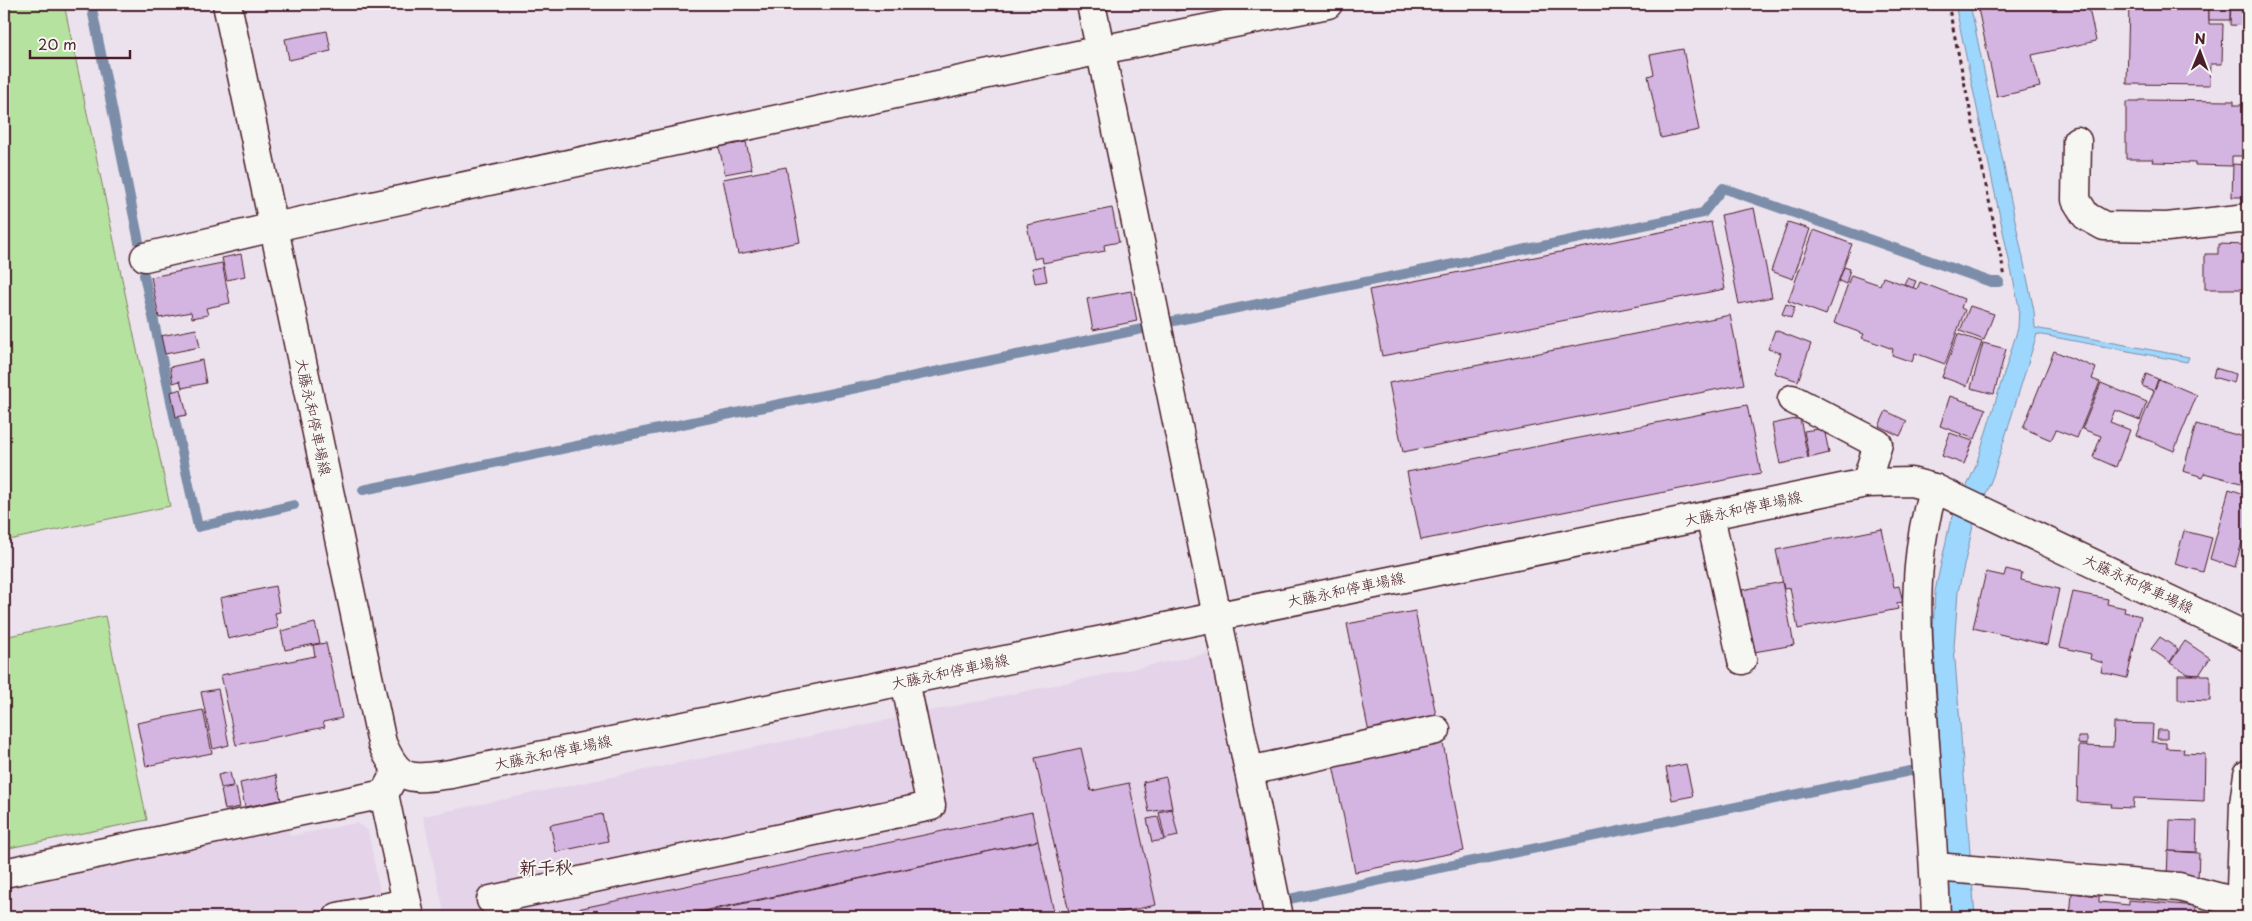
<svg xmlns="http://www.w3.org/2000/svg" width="2252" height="921" font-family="'Playpen Sans','Klee One',sans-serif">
	<rect width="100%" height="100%" fill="#ece2ed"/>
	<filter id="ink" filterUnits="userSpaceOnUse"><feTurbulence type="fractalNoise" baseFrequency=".02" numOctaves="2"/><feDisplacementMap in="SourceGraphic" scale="10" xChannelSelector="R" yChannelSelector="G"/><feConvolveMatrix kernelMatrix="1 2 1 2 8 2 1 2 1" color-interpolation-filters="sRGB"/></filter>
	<g filter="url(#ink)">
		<!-- built -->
		<g fill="#e5d4e9">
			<path d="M1214,652l56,265h-825l-22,-101z"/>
			<path d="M356,823l12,7 17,87h-381v-29l285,-58 1,6z"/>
		</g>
		<!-- green -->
		<g fill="#b6e29f" stroke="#808065">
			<path d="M4,4h60l106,502 -166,35z"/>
			<path d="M105,616l42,204 -143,29v-212z"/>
		</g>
		<!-- water -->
		<path fill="#9dd7fd" stroke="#7c8da9" d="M1955,4h15l64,307 1,17 154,29 -2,5 -150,-28 -44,142 -20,50 -15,66 -4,55 21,270h-24l-18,-284 2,-42 15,-68 25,-55 43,-140 1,-21z"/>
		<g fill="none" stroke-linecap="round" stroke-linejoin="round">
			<!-- stream -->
			<g stroke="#7c8da9" stroke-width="10">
				<path d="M91,4l48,238"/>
				<path d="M144,275l54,252 96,-22"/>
				<path d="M1169,322l534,-109 20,-25 268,94h8"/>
				<path d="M363,490l779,-161"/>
				<path d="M1289,899l621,-128"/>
			</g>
		</g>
		<!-- building -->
		<g fill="#d4b4e0" stroke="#4a1f2b">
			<path d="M1173,4h39l-37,7z"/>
			<path d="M1977,4h111l8,37 -64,14 8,32 -43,10z"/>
			<path d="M2129,4l80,1v19h14l-1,40h-11l-1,21 -83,-1z"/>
			<rect x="2209" y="4" width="21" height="16"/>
			<path d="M2231,4h17v22l-18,-1z"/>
			<path d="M327,31l4,20 -42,9 -4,-21z"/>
			<path d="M1683,49l16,81 -38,8 -13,-62 6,-2 -4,-19z"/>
			<path d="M2139,100l95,1v4h14v51h-16v10l-37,-1v-2l-43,-1 1,-3h-27v-57h13z"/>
			<path d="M746,142l6,27 -27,5 -6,-27z"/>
			<path d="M2246,157h2v40h-16l1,-33 13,1z"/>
			<path d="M786,167l14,75 -62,12 -15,-75z"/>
			<path d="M1112,208l7,34 -15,3 1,6 -62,12 -1,-6 -8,2 -7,-34z"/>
			<path d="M1754,208l18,89 -33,7 -18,-89z"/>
			<path d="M1711,222l14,67 -343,67 -13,-66z"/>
			<path d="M1788,222l22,7 -17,50 -22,-8z"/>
			<path d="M1814,230l38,14 -26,71 -38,-14z"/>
			<path d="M2218,244l30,1v44h-43v-35h13z"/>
			<path d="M241,254l4,22 -18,4 -5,-22z"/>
			<path d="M222,263l8,40 -24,5 2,7 -16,3 -1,-6 -32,6 -8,-41z"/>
			<path d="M1044,266l3,15 -12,2 -3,-15z"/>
			<path d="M1844,267l6,2 -4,15 -7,-3z"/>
			<path d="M1851,275l29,10 3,-8 34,12 3,-7 44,17 -3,9 4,2 -20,54 -30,-11 -3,9 -20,-7 1,-6 -31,-11 2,-4 -30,-11z"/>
			<path d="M1907,278l9,3 -3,7 -9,-4z"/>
			<path d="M1131,291l6,30 -44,9 -6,-31z"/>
			<path d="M1786,304l9,3 -4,11 -9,-4z"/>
			<path d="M1970,306l24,8 -10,26 -24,-9z"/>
			<path d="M1730,315l14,69 -341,68 -14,-69z"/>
			<path d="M196,329l4,18 -35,7 -4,-18z"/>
			<path d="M1775,330l36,14 -13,37 -24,-8 7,-20 -13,-4z"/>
			<path d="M1958,334l24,8 -15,44 -25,-9z"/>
			<path d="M1983,343l23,6 -12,45 -23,-6z"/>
			<path d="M2054,351l42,17 -4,11 8,3 -23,56 -21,-8 -5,10 -28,-12z"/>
			<path d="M202,360l4,23 -24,5 -2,-7 -7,2 -3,-16z"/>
			<path d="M2215,368l21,6 -2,9 -21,-6z"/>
			<path d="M2146,374l12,5 -4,12 -12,-5z"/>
			<path d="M2159,379l38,16 -23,56 -38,-16z"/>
			<path d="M2101,383l46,19 -7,18 -25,-10 -5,12 20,8 -14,37 -23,-10 8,-21 -19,-7z"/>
			<path d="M181,389l6,26 -11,2 -5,-25z"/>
			<path d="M1950,396l36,13 -11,30 -35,-13z"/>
			<path d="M1747,405l14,68 -340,67 -14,-68z"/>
			<path d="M1886,411l21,10 -7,15 -21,-10z"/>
			<path d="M1800,418l8,40 -28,6 -8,-40z"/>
			<path d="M2196,424l52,14v47l-44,-12 -1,4 -20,-6z"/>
			<path d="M1824,428l5,25 -20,5 -5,-27z"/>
			<path d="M1950,433l23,8 -9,23 -22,-8z"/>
			<path d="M2229,489l19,6v49l-6,-2 -7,25 -25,-8z"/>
			<path d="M1882,529l12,58 5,-1 4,16 -6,1 1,6 -100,20 -8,-41 -6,1 -8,-39z"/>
			<path d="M2184,531l28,7 -9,34 -28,-8z"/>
			<path d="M2006,569l16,4 -1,7 38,9 -12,56 -74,-17 13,-56 18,4z"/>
			<path d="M1782,582l12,63 -40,7 -12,-62z"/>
			<path d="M275,586l5,26 -5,1 3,15 -50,11 -8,-41z"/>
			<path d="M2073,592l35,7 -1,5 18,4 -1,4 17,4 -14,62 -26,-6 2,-9 -13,-4 1,-5 -31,-7z"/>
			<path d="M1415,611l22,109 -68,13 -22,-109z"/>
			<path d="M315,623l5,20 -35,7 -4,-19z"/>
			<path d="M2160,637l18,12 -8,13 -19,-13z"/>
			<path d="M2185,641l25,17 -11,17 -11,-1 -18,-11z"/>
			<path d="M326,643l16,75 -19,4 2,5 -89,18 -15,-70 94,-19 -2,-11z"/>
			<path d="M2178,675h32v26l-32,-1z"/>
			<path d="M218,689l11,56 -16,4 -12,-57z"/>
			<path d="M203,710l9,43 -66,13 -9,-43z"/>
			<path d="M2114,723l39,1 -1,18 14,1v5l18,1 -1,4 22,1 -1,47 -70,-3 -1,10 -22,-1 1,-3 -35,-2 2,-56 34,1z"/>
			<path d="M2158,730h9v9h-10z"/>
			<path d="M2078,737h9v8l-9,-1z"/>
			<path d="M1442,738l22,113 -109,21 -23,-112z"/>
			<path d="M1081,748l10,43 38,-8 27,122 -57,12h-29l-35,-159z"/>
			<path d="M1686,764l7,32 -21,4 -6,-32z"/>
			<path d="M230,772l3,14 -12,2 -3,-13z"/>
			<path d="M276,775l5,25 -36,7 -5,-24z"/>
			<path d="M1166,777l6,31 -23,4 -6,-30z"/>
			<path d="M236,787l4,20 -15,3 -4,-20z"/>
			<path d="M1172,809l6,27 -13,3 -6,-27z"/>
			<path d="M1032,812l6,29 -363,76h-135z"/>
			<path d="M602,814l6,27 -52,11 -6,-27z"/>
			<path d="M1158,817l6,23 -12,2 -5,-23z"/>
			<path d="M2170,820l27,1 -1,31 -27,-1z"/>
			<path d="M1038,841l17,76h-375z"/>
			<path d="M2168,851l31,2 -1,26 -31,-1z"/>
			<path d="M2072,893l27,3v6l30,3v-5l67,6 -1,11h-125z"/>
		</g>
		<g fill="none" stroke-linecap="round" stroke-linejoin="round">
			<defs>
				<g id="minor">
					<path d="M1091,4l188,913"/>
					<path d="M2077,141l-1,59 10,16 18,10 63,1 81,-9"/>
					<path d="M145,257l129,-30 827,-177 227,-46"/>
					<path d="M1792,399l86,45 -12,39"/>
					<path d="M1934,488c-24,75 -17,151 -11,229 5,67 11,133 13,200"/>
					<path d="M1710,516l32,144"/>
					<path d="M1249,771l187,-41"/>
					<path d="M384,794l26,123"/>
					<path d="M1935,867l244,20 61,16"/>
					<path d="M4,873l380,-79 13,-24"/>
					<path d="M491,900l440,-94 -26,-125"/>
					<path d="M338,917l69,-14"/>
				</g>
				<g id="major">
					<path d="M227,4l155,739c18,41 29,36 69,31l1415,-291 45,-1 23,6 314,149"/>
					<path d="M2240,917l4,-113 4,-30"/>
				</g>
			</defs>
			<!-- minor casing -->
			<use href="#minor" stroke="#4a1f2b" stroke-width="31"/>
			<!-- major casing -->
			<use href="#major" stroke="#4a1f2b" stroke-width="31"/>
			<!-- path -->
			<path stroke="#4a1f2b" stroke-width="3" stroke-dasharray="4 4" stroke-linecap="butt" d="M1948,4l57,273"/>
			<!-- minor -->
			<use href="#minor" stroke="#f6f6f2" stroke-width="28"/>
			<!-- major -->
			<use href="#major" stroke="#f6f6f2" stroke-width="28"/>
		</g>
	</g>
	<g text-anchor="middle" stroke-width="4" stroke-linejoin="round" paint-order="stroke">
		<!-- street labels -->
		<g font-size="15" fill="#4a1f2b" stroke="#f6f6f2">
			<text transform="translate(313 417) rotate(78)" y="5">大藤永和停車場線</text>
			<text transform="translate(1743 509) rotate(-12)" y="5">大藤永和停車場線</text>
			<text transform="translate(2138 584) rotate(25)" y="5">大藤永和停車場線</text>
			<text transform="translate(1346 590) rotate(-12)" y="5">大藤永和停車場線</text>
			<text transform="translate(950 672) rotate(-12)" y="5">大藤永和停車場線</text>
			<text transform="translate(553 753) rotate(-12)" y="5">大藤永和停車場線</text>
		</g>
		<!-- quarter labels -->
		<g font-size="18" font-weight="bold" fill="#4a1f2b" stroke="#f6f6f2">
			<text x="546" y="874">新千秋</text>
		</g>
	</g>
	<!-- margin -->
	<rect width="2252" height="921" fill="none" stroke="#f6f6f2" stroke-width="20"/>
	<rect x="10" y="10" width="2232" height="901" fill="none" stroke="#4a1f2b" stroke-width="2" filter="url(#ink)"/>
	<!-- north arrow -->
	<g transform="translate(2200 52) rotate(1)" stroke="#f6f6f2" stroke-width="4" paint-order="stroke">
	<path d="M0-4L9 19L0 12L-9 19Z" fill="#4a1f2b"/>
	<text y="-8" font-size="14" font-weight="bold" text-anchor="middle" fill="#4a1f2b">N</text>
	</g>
	<!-- scale -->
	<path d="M30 50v8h100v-8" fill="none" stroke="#4a1f2b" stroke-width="2.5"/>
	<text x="38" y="50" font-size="15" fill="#4a1f2b" stroke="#f6f6f2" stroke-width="4" paint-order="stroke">20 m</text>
</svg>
